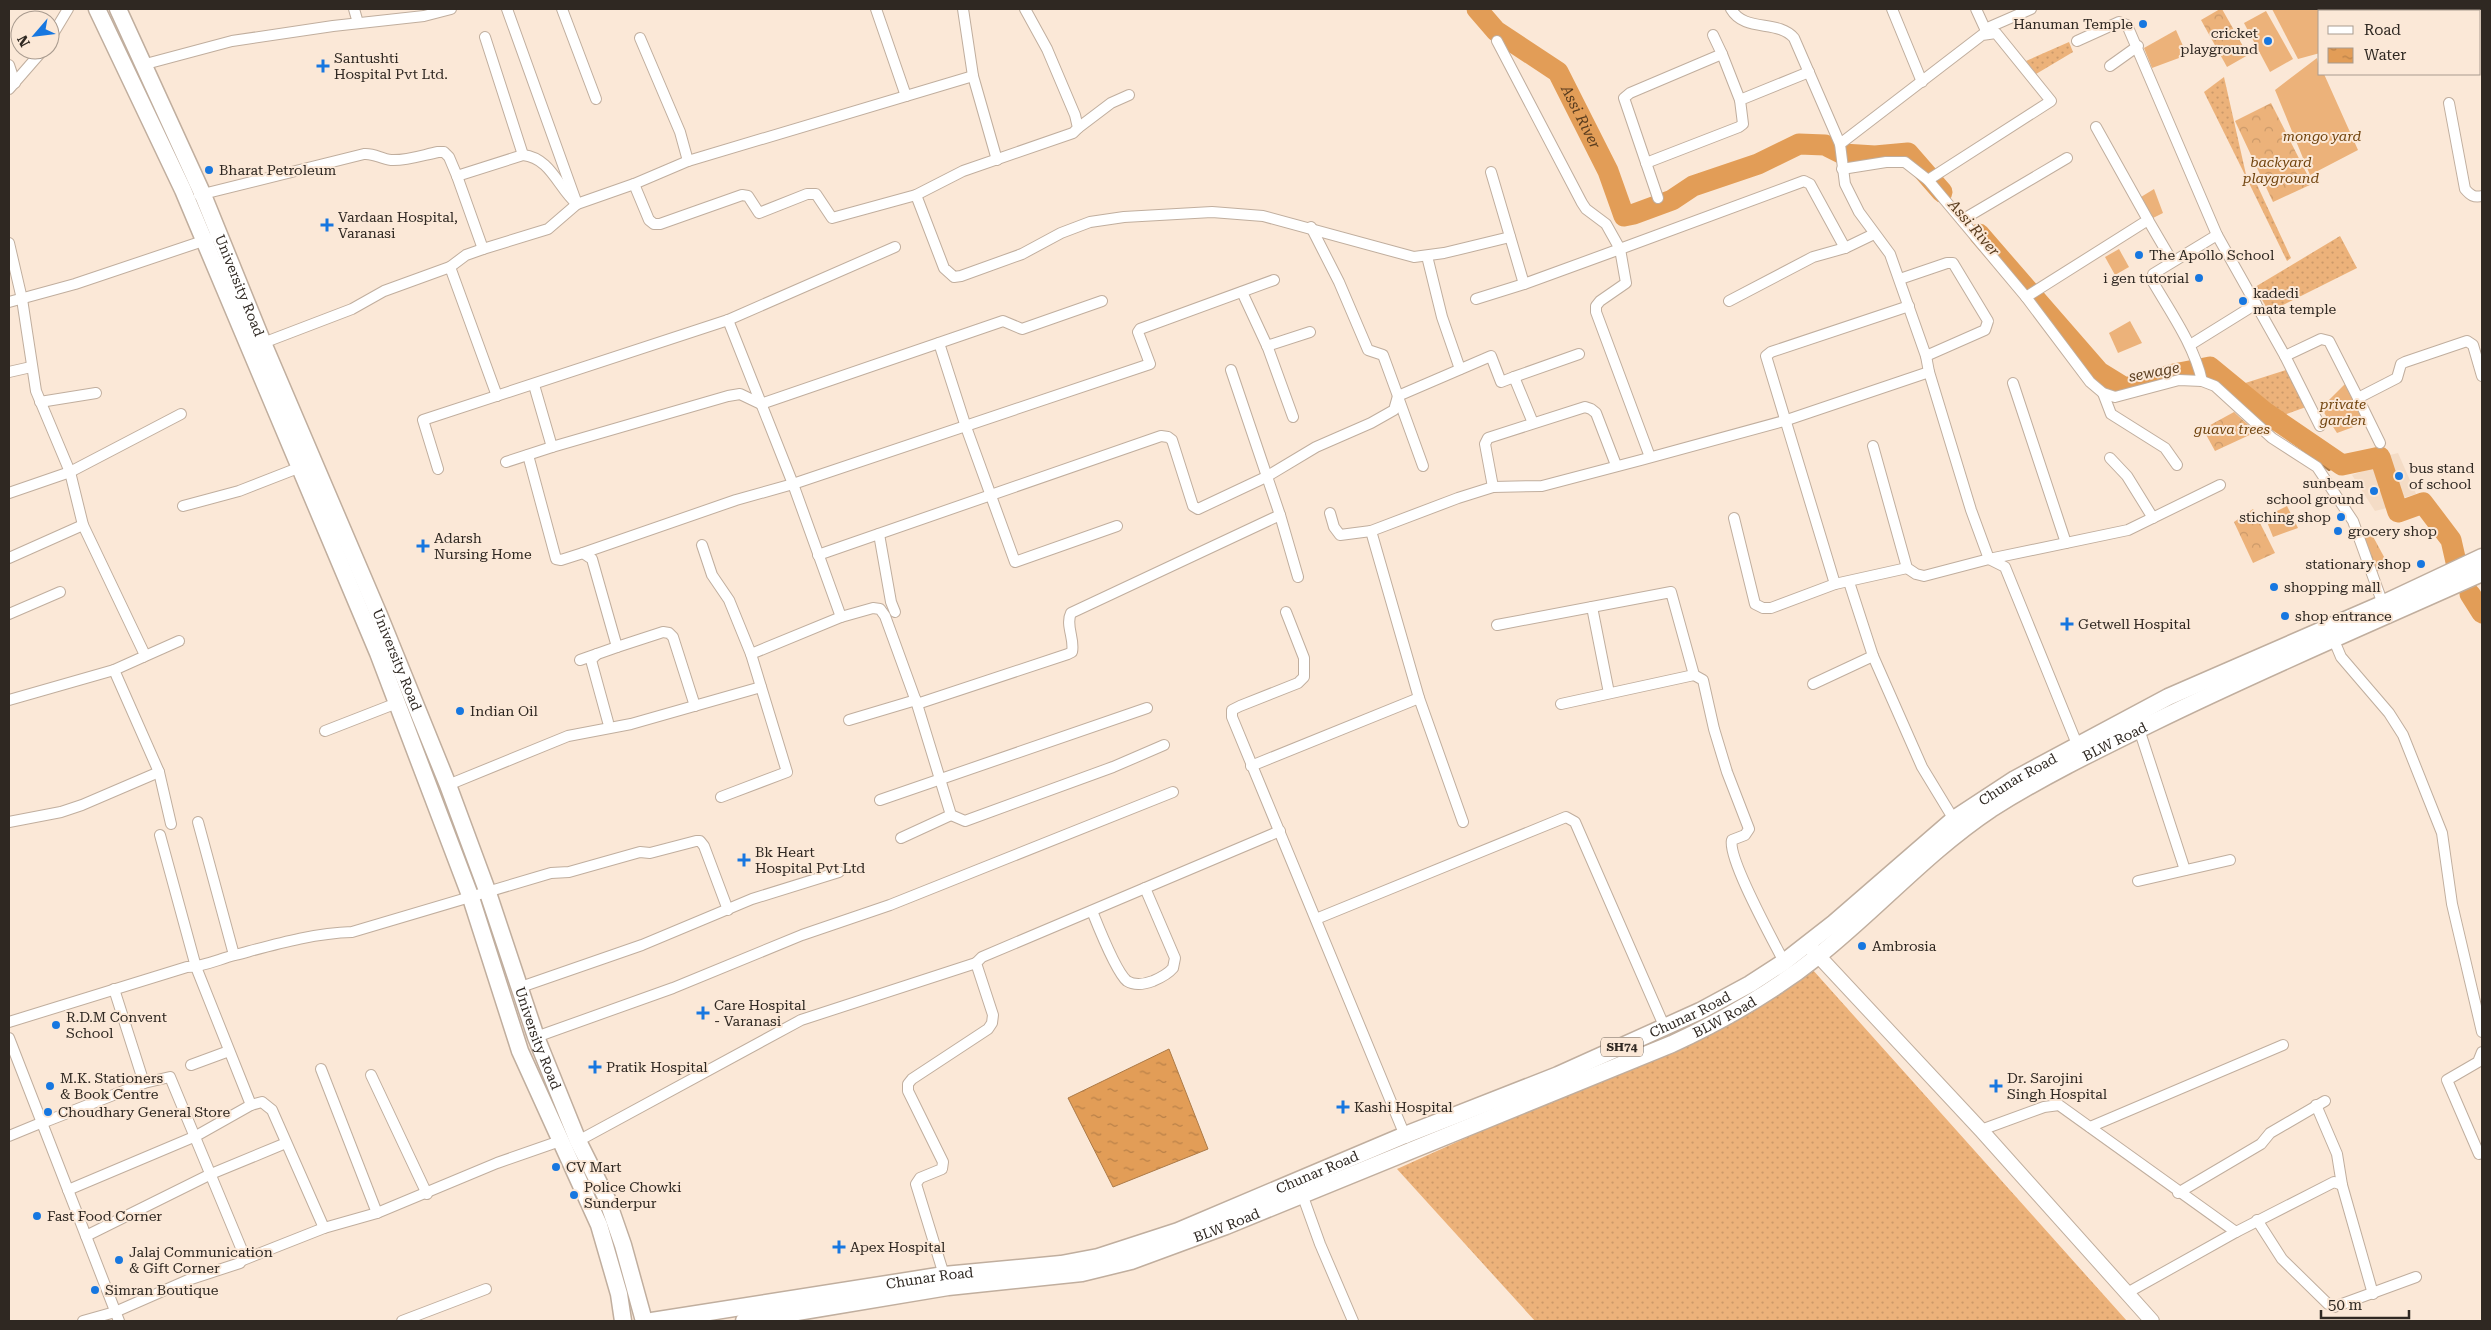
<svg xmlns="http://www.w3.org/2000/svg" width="2491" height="1330" font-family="'Roboto Serif',serif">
	<defs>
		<pattern id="grass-dots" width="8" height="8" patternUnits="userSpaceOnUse" patternTransform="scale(1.25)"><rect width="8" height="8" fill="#ecb27a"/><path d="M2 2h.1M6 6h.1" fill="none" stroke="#cb9969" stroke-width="1.8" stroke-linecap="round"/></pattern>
		<pattern id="forest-crowns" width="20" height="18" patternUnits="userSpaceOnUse" patternTransform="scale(1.25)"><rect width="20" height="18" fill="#ecb27a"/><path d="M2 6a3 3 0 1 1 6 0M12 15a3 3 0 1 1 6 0" fill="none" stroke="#cb9969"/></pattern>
		<pattern id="water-ripples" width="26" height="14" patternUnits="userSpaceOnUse" patternTransform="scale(1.25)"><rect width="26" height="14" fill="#e29d57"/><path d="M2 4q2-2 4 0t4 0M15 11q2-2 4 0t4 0" fill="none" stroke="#b88048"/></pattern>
	</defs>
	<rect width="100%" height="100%" fill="#fbe8d7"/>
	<!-- built -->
	<g fill="#f4dcc6">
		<path d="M2398,453l18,41 -17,5 -17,-42z"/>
		<path d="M2378,466l13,41 -16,4 -23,-36z"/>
	</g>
	<!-- grass -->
	<g fill="url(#grass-dots)">
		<path d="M2069,42l4,10 -37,22 -10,-13z"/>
		<path d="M2224,77l23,102 -43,-87z"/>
		<path d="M2252,174l39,84 -4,3 -39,-80z"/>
		<path d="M2340,236l17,32 -88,44 -14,-25z"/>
		<path d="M2286,370l20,37 -25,9 -42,-31z"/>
		<path d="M1812,969l315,352h-592l-138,-152 272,-123z"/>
	</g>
	<!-- forest -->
	<g fill="url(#forest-crowns)">
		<path d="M2220,9h2l26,46 -21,12 -26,-47z"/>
		<path d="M2271,103l41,81 -39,18 -38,-81z"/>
		<path d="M2234,412l22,20 -41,19 -12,-22z"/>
		<path d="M2253,509l22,44 -22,10 -19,-41z"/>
		<path d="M2370,531l19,35 -13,6 -14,-36z"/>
	</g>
	<!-- garden -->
	<g fill="#ecb27a">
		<path d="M2272,9h46l2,44 -22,6z"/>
		<path d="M2266,11l27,48 -23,13 -26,-49z"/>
		<path d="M2176,30l11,25 -35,13 -8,-20z"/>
		<path d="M2317,58l3,16h4l34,76 -48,25 -35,-85z"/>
		<path d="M2154,189l9,24 -10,5 -12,-21z"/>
		<path d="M2119,249l10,18 -14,8 -10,-18z"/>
		<path d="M2130,321l12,22 -24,10 -9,-20z"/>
		<path d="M2347,382l20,40 -30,11 -16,-25z"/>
		<path d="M2287,506l11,22 -25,9 -8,-20z"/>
	</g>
	<!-- water -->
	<path fill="url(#water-ripples)" stroke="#ac7a47" d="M1169,1049l39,100 -95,38 -45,-89z"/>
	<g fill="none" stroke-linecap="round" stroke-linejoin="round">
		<!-- stream -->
		<g stroke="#ac7a47" stroke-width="4">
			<path d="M2219,383l110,86"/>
			<path d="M2117,391l15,-3"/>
		</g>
		<!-- river -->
		<g stroke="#e29d57" stroke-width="21">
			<path id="s1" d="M1477,9l19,22 62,41 50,99 16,45 10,-2 38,-14 21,-14 65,-22 41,-20 26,1 18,9 32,2 33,-3 34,39"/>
			<path d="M1979,234l120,138 26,16 49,-14 36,-7 56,46 76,52 38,-8 18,55 25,-9 28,37 5,22"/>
			<path d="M2470,594l12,19"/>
		</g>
		<defs>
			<g id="street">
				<path d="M354,9l4,14"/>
				<path d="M562,9l34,90"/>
				<path d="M876,9l30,87"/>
				<path d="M963,9l10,67 24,84"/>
				<path d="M1731,9c14,24 47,10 63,29l46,106"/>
				<path d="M1892,9l30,73"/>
				<path d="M1976,9l11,24"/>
				<path d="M1985,29l46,-20"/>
				<path d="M485,37l38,118"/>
				<path d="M640,38l40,94 8,29"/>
				<path d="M50,39l18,-30"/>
				<path d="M1497,41l85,162 4,6 20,15 14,25 184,-68 6,3 35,64"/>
				<path d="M2077,41l42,-19 8,3 90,210 68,121 36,-17 8,2 29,57 39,-20 4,-14 4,-2 62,-21 6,4 9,31"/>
				<path d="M1722,54l18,46"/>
				<path d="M9,65l6,18"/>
				<path d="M142,65l90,-24 101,-15 91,-10 27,-7"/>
				<path d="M2110,66l28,-20"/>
				<path d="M9,89l34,-39"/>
				<path d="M2449,103l16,86c5,6 9,9 17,7"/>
				<path d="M1078,128l33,-25 18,-8"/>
				<path d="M1646,163l93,-36 4,-3 -3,-24 69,-28"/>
				<path d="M1842,169l44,-7h19l23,18 98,117 64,85 13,11 12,4 64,-17 23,1 13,5 57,52 45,29 36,54 31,86"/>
				<path d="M1491,172l33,112 96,-35 6,34 -26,18 -4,5v6l54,145"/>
				<path d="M457,176l26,73"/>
				<path d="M1928,180l123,-79 -55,-68 -14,2 -142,109 5,40 14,28 31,42 36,102 3,16 42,138 18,49 16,8 74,182"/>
				<path d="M634,184l15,36 5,4h6l82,-29 6,1 11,17 48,-19h9l16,24 84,-23 47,-24 110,-38 5,-5 -3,-13 -28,-66 -22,-40"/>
				<path d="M199,195l165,-41c10,-1 17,5 27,6 15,1 32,-5 47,-8h6l5,5 8,19 66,-21c28,3 35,33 54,49l57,-20 54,-23 285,-85"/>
				<path d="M916,195l28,73 10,9 7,-1 61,-22 39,-21 29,-11 34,-5 88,-5 51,4 151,41 30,-4 66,-16"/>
				<path d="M1658,198l-34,-100 6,-5 92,-39 -9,-19"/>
				<path d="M1962,220l105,-62"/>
				<path d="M2148,220l24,41"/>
				<path d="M1311,227l28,55 29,68 15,5 15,41 93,-40 10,26 13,-5 19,46"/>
				<path d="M9,243l13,56 14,92 34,81 13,53 61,128 -1,4 -29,13 -105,30"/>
				<path d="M1427,256l15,61 18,52"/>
				<path d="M450,267l47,129"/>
				<path d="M1900,279l47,-16h6l35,58 -3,9 -59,26"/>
				<path d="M1242,292l26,56 25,69"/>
				<path d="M2026,297l122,-77 -52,-93"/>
				<path d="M1476,299l48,-15"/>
				<path d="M1729,301l84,-44 32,-9 29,-14"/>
				<path d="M9,302l66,-18 134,-45"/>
				<path d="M728,320l65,164 48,133 32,-9 7,1 5,7 32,88 34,111 14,6 148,-54 51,-22"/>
				<path d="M263,343l89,-34 32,-18 66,-24 16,-12 17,-6 65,-20 29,-25 -70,-195"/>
				<path d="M939,343l27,84 49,135 102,-36"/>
				<path d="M2190,345l66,-41"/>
				<path d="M1267,346l43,-14"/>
				<path d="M2285,356l35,70"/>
				<path d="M9,372l22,-5"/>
				<path d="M1514,377l65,-23"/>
				<path d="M2202,381c-8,-36 -31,-68 -49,-99v-8l64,-39"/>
				<path d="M2013,383l53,160"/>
				<path d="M534,385l18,62"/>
				<path d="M2103,393l8,21 54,34 12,17"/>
				<path d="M1398,397l25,69"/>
				<path d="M2358,398l22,45"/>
				<path d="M40,402l56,-9"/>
				<path d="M1873,446l34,122 9,6 8,2 65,-17 139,-29 92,-45"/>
				<path d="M528,455l28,104 5,1 22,-7 9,6 25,88 46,-15 6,1 4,4 22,69"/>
				<path d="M2110,458l17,18 26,42"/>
				<path d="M506,462l46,-15 176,-51 12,-2 21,10 242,-83 19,8 80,-28"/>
				<path d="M438,469l-15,-49 305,-100 167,-73"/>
				<path d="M1493,487l-8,-43 3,-6 97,-31 6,2 5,4 20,52"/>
				<path d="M9,493l61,-21 111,-58"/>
				<path d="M183,506l56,-15 59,-23"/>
				<path d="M1330,513l4,14 6,8 31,-4"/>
				<path d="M1280,515l18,62"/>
				<path d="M1734,518l21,86 8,4h8l64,-24"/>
				<path d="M879,534l12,68 4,10"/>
				<path d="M702,545l10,30 17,25 22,54"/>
				<path d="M583,553l153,-53 57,-16 357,-120 -12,-32 2,-3 134,-49"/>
				<path d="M818,555l343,-119 7,1 4,3 21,66 5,3 68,-32 50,-30 55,-24 23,-13 4,-14"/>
				<path d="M9,558l74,-33"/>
				<path d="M1907,568l-72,16 -69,-228 5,-4 138,-46"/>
				<path d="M1849,582l24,74 49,111 34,56"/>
				<path d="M1592,607l17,86"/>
				<path d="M1286,612l18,46v19l-6,6 -58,23 -8,4v7l174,421"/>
				<path d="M9,614l51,-22"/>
				<path d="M1497,625l174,-33 23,83"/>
				<path d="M2333,638l8,19 48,56 14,22 39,98 10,71 30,128"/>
				<path d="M597,654l-6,6 17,62"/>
				<path d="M143,657l36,-16"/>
				<path d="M580,660l37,-13"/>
				<path d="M114,670l45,102 12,52"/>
				<path d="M1813,684l60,-28"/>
				<path d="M917,704l151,-50 4,-2c3,-13 -7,-27 -1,-39l209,-98 -49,-145"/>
				<path d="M1561,704l133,-29 9,5 11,49 13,43 22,57 -4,6 -13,5c-5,18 42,102 52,122"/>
				<path d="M849,720l67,-20"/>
				<path d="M2139,729l46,141"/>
				<path d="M325,731l72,-28"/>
				<path d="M1251,766l168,-68"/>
				<path d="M448,785l120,-49 63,-12 130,-37"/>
				<path d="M721,797l66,-25 -36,-118 90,-37"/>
				<path d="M880,800l267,-92"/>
				<path d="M9,822l52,-10 21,-7 77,-33"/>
				<path d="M198,822l36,133"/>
				<path d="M1463,822l-44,-124 -48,-167 87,-33 35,-11 49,-1 99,-26 143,-39 145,-49"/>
				<path d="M160,835l36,132 55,138"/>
				<path d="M901,838l50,-23"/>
				<path d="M2138,881l92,-21"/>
				<path d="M1092,911c6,15 24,61 35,70 8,5 18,3 26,0 7,-3 15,-7 20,-13l2,-10 -30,-70"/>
				<path d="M1316,919l250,-102 9,5 90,206"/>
				<path d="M518,988l124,-43 110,-46 87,-27"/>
				<path d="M9,1022l178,-55c16,0 32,-8 48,-12 38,-10 78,-22 117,-23l199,-59 18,-1 71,-20 10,1 46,-12h4l4,5 24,64"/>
				<path d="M536,1037l137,-49 129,-53 88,-30 283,-113"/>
				<path d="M9,1038l110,283"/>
				<path d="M191,1065l38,-14"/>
				<path d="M321,1069l56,144"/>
				<path d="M371,1075l56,119"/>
				<path d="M2316,1105l21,49 5,31 31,109"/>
				<path d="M47,1121l97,-38"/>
				<path d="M2090,1127l193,-82"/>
				<path d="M1981,1130l63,-23 15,-2 177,127 98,-50 8,3"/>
				<path d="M9,1136l34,-14"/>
				<path d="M578,1141l223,-121 175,-57"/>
				<path d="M2479,1154l-32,-74 31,-18 4,-10"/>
				<path d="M68,1190l128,-54 55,-31 11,-3 10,8 52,118 53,-15 120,-50 63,-22"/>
				<path d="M2178,1193l83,-49 9,-11 55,-32"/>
				<path d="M1302,1194l18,50 33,77"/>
				<path d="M2257,1220l25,39 46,45 6,3 82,-30"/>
				<path d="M86,1236l125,-62 75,-31"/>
				<path d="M243,1260l81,-32"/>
				<path d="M944,1275l-28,-91 4,-6 22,-9 1,-7 -35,-71v-7l4,-5 76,-50 4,-6 1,-8 -17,-52 6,-6 298,-126"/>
				<path d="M2127,1293l109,-61"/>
				<path d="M83,1321l32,-9 73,-32 52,-17 4,-8 -74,-178 -26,6 -30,-94"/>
				<path d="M402,1321l84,-32"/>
			</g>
			<path id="secondary" d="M1812,949l169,181 171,191"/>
			<g id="primary">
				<path d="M97,9l86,181 195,463 93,245 49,153 79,174 20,69 4,27"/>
				<path id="s2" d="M118,9l85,186 60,148 116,272 69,170 40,108 48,144 42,104 29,58 16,46 21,76"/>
				<path id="s3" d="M652,1321l292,-46 117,-11 37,-7 80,-26 227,-96 153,-60 142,-64 50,-27 34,-22 50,-39 120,-104 61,-40 153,-82 214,-93 100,-47"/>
				<path id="s4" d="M744,1321l204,-34 134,-14 49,-12 95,-35 446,-182c52,-24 101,-52 146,-88 59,-47 110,-105 173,-147 52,-33 108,-60 163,-87 108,-53 219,-100 328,-149"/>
			</g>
		</defs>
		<!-- street casing -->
		<use href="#street" stroke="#c0ae9e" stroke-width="12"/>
		<!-- secondary casing -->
		<use href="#secondary" stroke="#c0ae9e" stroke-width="16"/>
		<!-- primary casing -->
		<use href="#primary" stroke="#c0ae9e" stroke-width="19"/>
		<!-- street -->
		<use href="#street" stroke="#fff" stroke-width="10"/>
		<!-- secondary -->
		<use href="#secondary" stroke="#fff" stroke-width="14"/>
		<!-- primary -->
		<use href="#primary" stroke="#fff" stroke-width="16"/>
	</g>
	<!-- markers -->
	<g fill="#1777e0" stroke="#fbe8d7" stroke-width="2">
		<circle cx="2143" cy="24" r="5"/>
		<circle cx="2268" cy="41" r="5"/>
		<path d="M320.5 58.5h5v5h5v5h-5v5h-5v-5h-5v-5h5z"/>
		<circle cx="209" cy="170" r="5"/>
		<path d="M324.5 217.5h5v5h5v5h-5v5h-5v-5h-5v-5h5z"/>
		<circle cx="2139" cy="255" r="5"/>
		<circle cx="2199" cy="278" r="5"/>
		<circle cx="2243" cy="301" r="5"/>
		<circle cx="2399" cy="476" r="5"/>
		<circle cx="2374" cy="491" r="5"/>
		<circle cx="2341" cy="517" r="5"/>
		<circle cx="2338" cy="531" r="5"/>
		<path d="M420.5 538.5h5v5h5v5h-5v5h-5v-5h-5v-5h5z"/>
		<circle cx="2421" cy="564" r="5"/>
		<circle cx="2274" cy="587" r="5"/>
		<circle cx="2285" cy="616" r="5"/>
		<path d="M2064.5 616.5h5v5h5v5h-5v5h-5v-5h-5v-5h5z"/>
		<circle cx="460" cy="711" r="5"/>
		<path d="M741.5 852.5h5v5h5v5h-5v5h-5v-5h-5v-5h5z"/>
		<circle cx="1862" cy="946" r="5"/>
		<path d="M700.5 1005.5h5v5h5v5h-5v5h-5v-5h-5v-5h5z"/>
		<circle cx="56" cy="1025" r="5"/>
		<path d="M592.5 1059.5h5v5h5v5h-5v5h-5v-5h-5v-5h5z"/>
		<circle cx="50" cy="1086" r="5"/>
		<path d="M1993.5 1078.5h5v5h5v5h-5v5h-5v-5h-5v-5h5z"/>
		<path d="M1340.5 1099.5h5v5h5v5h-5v5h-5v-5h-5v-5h5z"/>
		<circle cx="48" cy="1112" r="5"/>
		<circle cx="556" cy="1167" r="5"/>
		<circle cx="574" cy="1195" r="5"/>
		<circle cx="37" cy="1216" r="5"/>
		<path d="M836.5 1239.5h5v5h5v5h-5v5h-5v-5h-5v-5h5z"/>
		<circle cx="119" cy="1260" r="5"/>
		<circle cx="95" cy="1290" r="5"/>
	</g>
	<g text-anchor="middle" stroke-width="4" stroke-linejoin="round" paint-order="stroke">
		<!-- shield labels -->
		<rect fill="#fbe8d7" stroke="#6c6258" stroke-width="1" x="1601" y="1037.5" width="42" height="19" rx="4"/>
		<g font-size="12" font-weight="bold" fill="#2f2822">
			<text x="1622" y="1051">SH74</text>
		</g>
		<!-- poi labels -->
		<g font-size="14" fill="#2f2822" stroke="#fbe8d7" text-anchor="start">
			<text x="2133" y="29" text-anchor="end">Hanuman Temple</text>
			<text x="2258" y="38" text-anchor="end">cricket<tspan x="2258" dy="16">playground</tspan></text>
			<text x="334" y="63">Santushti<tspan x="334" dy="16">Hospital Pvt Ltd.</tspan></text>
			<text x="219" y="175">Bharat Petroleum</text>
			<text x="338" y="222">Vardaan Hospital,<tspan x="338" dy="16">Varanasi</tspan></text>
			<text x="2149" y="260">The Apollo School</text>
			<text x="2189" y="283" text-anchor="end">i gen tutorial</text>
			<text x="2253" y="298">kadedi<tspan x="2253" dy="16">mata temple</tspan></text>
			<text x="2409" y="473">bus stand<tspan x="2409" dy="16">of school</tspan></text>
			<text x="2364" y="488" text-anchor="end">sunbeam<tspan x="2364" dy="16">school ground</tspan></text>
			<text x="2331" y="522" text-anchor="end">stiching shop</text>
			<text x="2348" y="536">grocery shop</text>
			<text x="434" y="543">Adarsh<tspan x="434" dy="16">Nursing Home</tspan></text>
			<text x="2411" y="569" text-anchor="end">stationary shop</text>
			<text x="2284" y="592">shopping mall</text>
			<text x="2295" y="621">shop entrance</text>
			<text x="2078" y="629">Getwell Hospital</text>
			<text x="470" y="716">Indian Oil</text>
			<text x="755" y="857">Bk Heart<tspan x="755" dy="16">Hospital Pvt Ltd</tspan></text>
			<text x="1872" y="951">Ambrosia</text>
			<text x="714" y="1010">Care Hospital<tspan x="714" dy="16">- Varanasi</tspan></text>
			<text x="66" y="1022">R.D.M Convent<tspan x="66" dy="16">School</tspan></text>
			<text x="606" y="1072">Pratik Hospital</text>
			<text x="60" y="1083">M.K. Stationers<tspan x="60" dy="16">&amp; Book Centre</tspan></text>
			<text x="2007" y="1083">Dr. Sarojini<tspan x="2007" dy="16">Singh Hospital</tspan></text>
			<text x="1354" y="1112">Kashi Hospital</text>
			<text x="58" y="1117">Choudhary General Store</text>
			<text x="566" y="1172">CV Mart</text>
			<text x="584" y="1192">Police Chowki<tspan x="584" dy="16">Sunderpur</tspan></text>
			<text x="47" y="1221">Fast Food Corner</text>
			<text x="850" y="1252">Apex Hospital</text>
			<text x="129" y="1257">Jalaj Communication<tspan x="129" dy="16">&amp; Gift Corner</tspan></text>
			<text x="105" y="1295">Simran Boutique</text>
		</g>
		<!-- park labels -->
		<g font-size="14" font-style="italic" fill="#71440e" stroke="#fbe8d7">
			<text x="2322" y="141">mongo yard</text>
			<text x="2281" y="167">backyard<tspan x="2281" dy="16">playground</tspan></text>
			<text x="2343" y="409">private<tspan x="2343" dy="16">garden</tspan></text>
			<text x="2232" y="434">guava trees</text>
		</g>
		<!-- street labels -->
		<g font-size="14" fill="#2f2822" stroke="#fbe8d7">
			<text dy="5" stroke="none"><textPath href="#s2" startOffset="302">University Road</textPath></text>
			<text dy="5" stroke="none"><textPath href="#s2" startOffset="708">University Road</textPath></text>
			<text dy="5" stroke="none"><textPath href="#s4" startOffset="1514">BLW Road</textPath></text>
			<text dy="5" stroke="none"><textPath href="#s3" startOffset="1496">Chunar Road</textPath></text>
			<text dy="5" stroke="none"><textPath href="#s3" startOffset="1091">Chunar Road</textPath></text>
			<text dy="5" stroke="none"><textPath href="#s4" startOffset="1034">BLW Road</textPath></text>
			<text dy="5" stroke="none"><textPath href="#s2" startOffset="1112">University Road</textPath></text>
			<text dy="5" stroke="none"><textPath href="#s3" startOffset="686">Chunar Road</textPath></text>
			<text dy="5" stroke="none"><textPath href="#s4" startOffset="494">BLW Road</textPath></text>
			<text dy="5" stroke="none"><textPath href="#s3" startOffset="281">Chunar Road</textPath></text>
		</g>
		<!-- water labels -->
		<g font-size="15" font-style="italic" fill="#5a3d1f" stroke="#fbe8d7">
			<text dy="5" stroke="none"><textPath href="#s1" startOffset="154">Assi River</textPath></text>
			<text transform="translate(1974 228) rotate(49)" y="5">Assi River</text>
			<text transform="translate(2154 372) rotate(-11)" y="5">sewage</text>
		</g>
	</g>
	<!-- border -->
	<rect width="2491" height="1330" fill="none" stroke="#2f2822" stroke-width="20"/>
	<!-- legend -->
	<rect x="2318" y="10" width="162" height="65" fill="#fbe8d7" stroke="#a99b8f"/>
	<rect x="2328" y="26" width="25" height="8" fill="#ffffff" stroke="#a99b8f"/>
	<text x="2364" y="35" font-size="15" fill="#2f2822">Road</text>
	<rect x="2328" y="48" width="25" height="15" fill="url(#water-ripples)" stroke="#a99b8f"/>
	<text x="2364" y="60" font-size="15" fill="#2f2822">Water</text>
	<!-- north arrow -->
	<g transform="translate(35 35) rotate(242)"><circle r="24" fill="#fbe8d7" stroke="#a99b8f"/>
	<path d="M0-4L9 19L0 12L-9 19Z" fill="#1777e0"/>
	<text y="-8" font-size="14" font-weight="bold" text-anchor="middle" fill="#2f2822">N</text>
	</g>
	<!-- scale -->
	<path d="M2321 1310v8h88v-8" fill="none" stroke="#2f2822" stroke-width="2.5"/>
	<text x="2328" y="1310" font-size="15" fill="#2f2822" stroke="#fbe8d7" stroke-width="4" paint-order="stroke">50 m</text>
</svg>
